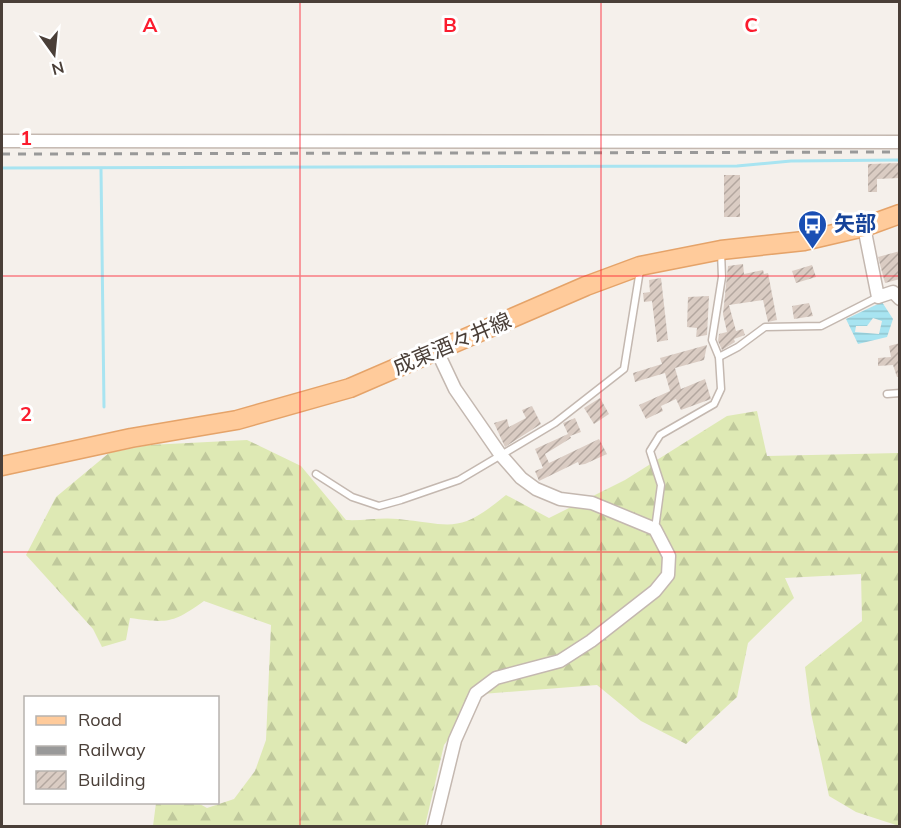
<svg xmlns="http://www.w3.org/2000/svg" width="901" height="828" font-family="Mulish,'Noto Sans JP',sans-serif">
	<defs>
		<pattern id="forest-firs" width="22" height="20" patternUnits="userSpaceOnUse" patternTransform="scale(1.5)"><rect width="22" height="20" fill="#dee9b4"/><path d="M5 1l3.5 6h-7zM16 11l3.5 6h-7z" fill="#c0c99c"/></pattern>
		<pattern id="water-rules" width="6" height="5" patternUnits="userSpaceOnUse" patternTransform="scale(1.5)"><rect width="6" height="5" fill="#a8e4f1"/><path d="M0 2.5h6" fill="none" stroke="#92c5cf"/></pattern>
		<pattern id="building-hatch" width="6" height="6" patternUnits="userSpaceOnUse" patternTransform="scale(1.5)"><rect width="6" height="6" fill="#daccc3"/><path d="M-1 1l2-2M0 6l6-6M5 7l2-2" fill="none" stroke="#b3a79f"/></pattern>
	</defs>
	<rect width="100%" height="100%" fill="#f5f0eb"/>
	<!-- forest -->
	<path fill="url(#forest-firs)" d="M757,411l10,45 132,-3v373l-43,-14 -27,-16 -18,-83 -6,-46 57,-46 -1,-47 -76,4 9,20 -46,45 -11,54 -51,47 -45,-23 -44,-36 -115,9 -38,51 -19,81h-272l3,-23h42l9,5 27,-9 21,-28 11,-31 5,-115 -67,-24c-32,23 -37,22 -74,17l-4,22 -24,7 -9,-18 -67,-74 30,-58 53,-44 40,-8 98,-5 54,26 45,54c17,1 35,-3 52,-1 56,6 61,15 108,-24l43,23 76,-38 102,-64z"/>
	<!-- water -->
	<path fill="url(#water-rules)" fill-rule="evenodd" d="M882,302l11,17 -6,18 -29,7 -12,-25zM873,318l9,3 -3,13 -24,-2 1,-6h11z"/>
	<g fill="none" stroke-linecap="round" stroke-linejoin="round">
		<!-- stream -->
		<g stroke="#a8e4f1" stroke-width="3">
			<path d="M2,168l735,-2 54,-5 109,-1"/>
			<path d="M101,169l3,238"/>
		</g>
	</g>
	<!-- building -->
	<g fill="url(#building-hatch)">
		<path d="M900,163v15l-23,1v13h-9v-28z"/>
		<rect x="724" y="175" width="16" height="42"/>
		<path d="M900,251v28l-15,4 -7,-26z"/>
		<path d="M743,264l1,10 19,-4 1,4 4,-1 9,47 -9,2 -5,-22 -34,5 7,26 7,-2 2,6 -11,4 1,3 -13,8 -4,-9 1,-7 8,-2 -4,-18 5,-48z"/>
		<path d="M812,265l4,12 -20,6 -4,-12z"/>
		<path d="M661,278l7,62 -11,2 -5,-41 -8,1 -1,-9 7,-1 -1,-12z"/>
		<path d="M709,296l-2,39 -11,2 1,-9 -10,-1 1,-30z"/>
		<path d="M809,303l4,13 -19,3 -2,-13z"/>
		<path d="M900,343v34h-3l-4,-12 -15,1v-8l13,-1 -2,-11z"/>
		<path d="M707,345l-3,15 -29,8 6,21 24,-10 6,20 -30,11 -5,-11 -15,7 2,5 -17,8 -7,-14 31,-14 -5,-18 -30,9 -2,-9 29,-9 -2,-6z"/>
		<path d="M600,398l9,16 -15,10 -10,-16z"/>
		<path d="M532,406l9,18 -36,23 -11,-24 13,-4 2,8 17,-9 -4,-8z"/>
		<path d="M575,418l6,14 -11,4 1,2 -26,16 4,9 50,-24 8,15 -22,10 -6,1 -1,-3 -39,19 -4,-10 8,-3 -8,-19 33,-15 -5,-11z"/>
	</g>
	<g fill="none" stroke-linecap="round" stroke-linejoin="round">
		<defs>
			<g id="service">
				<path d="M719,357l19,-10 27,-20 56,-1 57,-29"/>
				<path d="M887,394l13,-1"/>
				<path d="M316,474l36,23 27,9 22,-6 58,-20 96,-57 69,-54 16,-99"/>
				<path d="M655,529l6,-44 -11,-34 10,-16 54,-31 7,-15 -2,-32 -7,-17 10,-63 -1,-25"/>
			</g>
			<g id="minor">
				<path d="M2,141l898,1"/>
				<path d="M864,227l14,70 15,-5 7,7"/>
				<path d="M434,826l21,-86 21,-47 20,-15 64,-17 31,-20 64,-50 13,-16 1,-19 -14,-27 -63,-26 -32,-4 -24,-10 -15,-11 -21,-24 -45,-65 -18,-38"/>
			</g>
			<path id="primary" d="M2,466l129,-28 106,-18 113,-32 236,-102 54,-20 81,-16 83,-9 60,-14 36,-13"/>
		</defs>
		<!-- service casing -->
		<use href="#service" stroke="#c4b8b0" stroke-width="9"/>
		<!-- minor casing -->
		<use href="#minor" stroke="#c4b8b0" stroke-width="15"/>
		<!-- primary casing -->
		<use href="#primary" stroke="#e5a369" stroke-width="21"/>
		<!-- service -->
		<use href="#service" stroke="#fff" stroke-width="6"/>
		<!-- minor -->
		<use href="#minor" stroke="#fff" stroke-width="12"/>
		<!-- primary -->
		<use href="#primary" stroke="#ffcb9b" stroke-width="18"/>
		<!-- rail -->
		<path stroke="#999" stroke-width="3" stroke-dasharray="8 8" stroke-linecap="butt" d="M2,154l898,-2"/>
	</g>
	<!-- grid -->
	<path fill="none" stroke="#fb1c2e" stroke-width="1.5" stroke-opacity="0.55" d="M300,2v824M601,2v824M2,276h898M2,552h898"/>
	<!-- icons -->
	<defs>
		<symbol id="bus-pin" viewBox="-11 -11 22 30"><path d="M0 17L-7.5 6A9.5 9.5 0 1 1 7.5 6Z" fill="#1a4fb4" stroke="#fff"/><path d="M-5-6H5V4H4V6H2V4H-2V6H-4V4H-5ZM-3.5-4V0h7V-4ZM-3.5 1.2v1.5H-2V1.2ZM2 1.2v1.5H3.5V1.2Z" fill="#fff"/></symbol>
	</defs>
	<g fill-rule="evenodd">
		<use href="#bus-pin" x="796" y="208" width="33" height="45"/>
	</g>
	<g text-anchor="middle" stroke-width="6" stroke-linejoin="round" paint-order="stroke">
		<!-- transit labels -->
		<g font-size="21" font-weight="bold" fill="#164399" stroke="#fff" text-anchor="start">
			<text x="834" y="231">矢部</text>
		</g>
		<!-- street labels -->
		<g font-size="21" fill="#4a3f38" stroke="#fff">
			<text transform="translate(452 344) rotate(-23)" y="7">成東酒々井線</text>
		</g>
	</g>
	<g font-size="20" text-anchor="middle" font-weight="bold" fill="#fb1c2e" stroke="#fff" stroke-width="6" stroke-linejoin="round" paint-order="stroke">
		<text x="150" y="32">A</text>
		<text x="450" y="32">B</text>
		<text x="751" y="32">C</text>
		<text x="26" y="145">1</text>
		<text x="26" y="421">2</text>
	</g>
	<!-- border -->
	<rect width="901" height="828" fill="none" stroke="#4a3f38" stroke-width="6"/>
	<!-- legend -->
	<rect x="24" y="696" width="195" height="108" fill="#ffffff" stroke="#b7b2af" stroke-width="1.5"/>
	<rect x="36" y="716" width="30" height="9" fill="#ffcb9b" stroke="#b7b2af" stroke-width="1.5"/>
	<text x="78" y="726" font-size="18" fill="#4a3f38">Road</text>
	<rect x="36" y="746" width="30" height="9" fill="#999999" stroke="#b7b2af" stroke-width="1.5"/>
	<text x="78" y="756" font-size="18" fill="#4a3f38">Railway</text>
	<rect x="36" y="771" width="30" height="18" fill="url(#building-hatch)" stroke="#b7b2af" stroke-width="1.5"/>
	<text x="78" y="786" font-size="18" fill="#4a3f38">Building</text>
	<!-- north arrow -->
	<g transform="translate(54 54) rotate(165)" stroke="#ffffff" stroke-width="4.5" paint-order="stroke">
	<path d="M0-4.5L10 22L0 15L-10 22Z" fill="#4a3f38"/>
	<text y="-9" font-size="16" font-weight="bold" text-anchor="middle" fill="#4a3f38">N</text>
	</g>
</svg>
